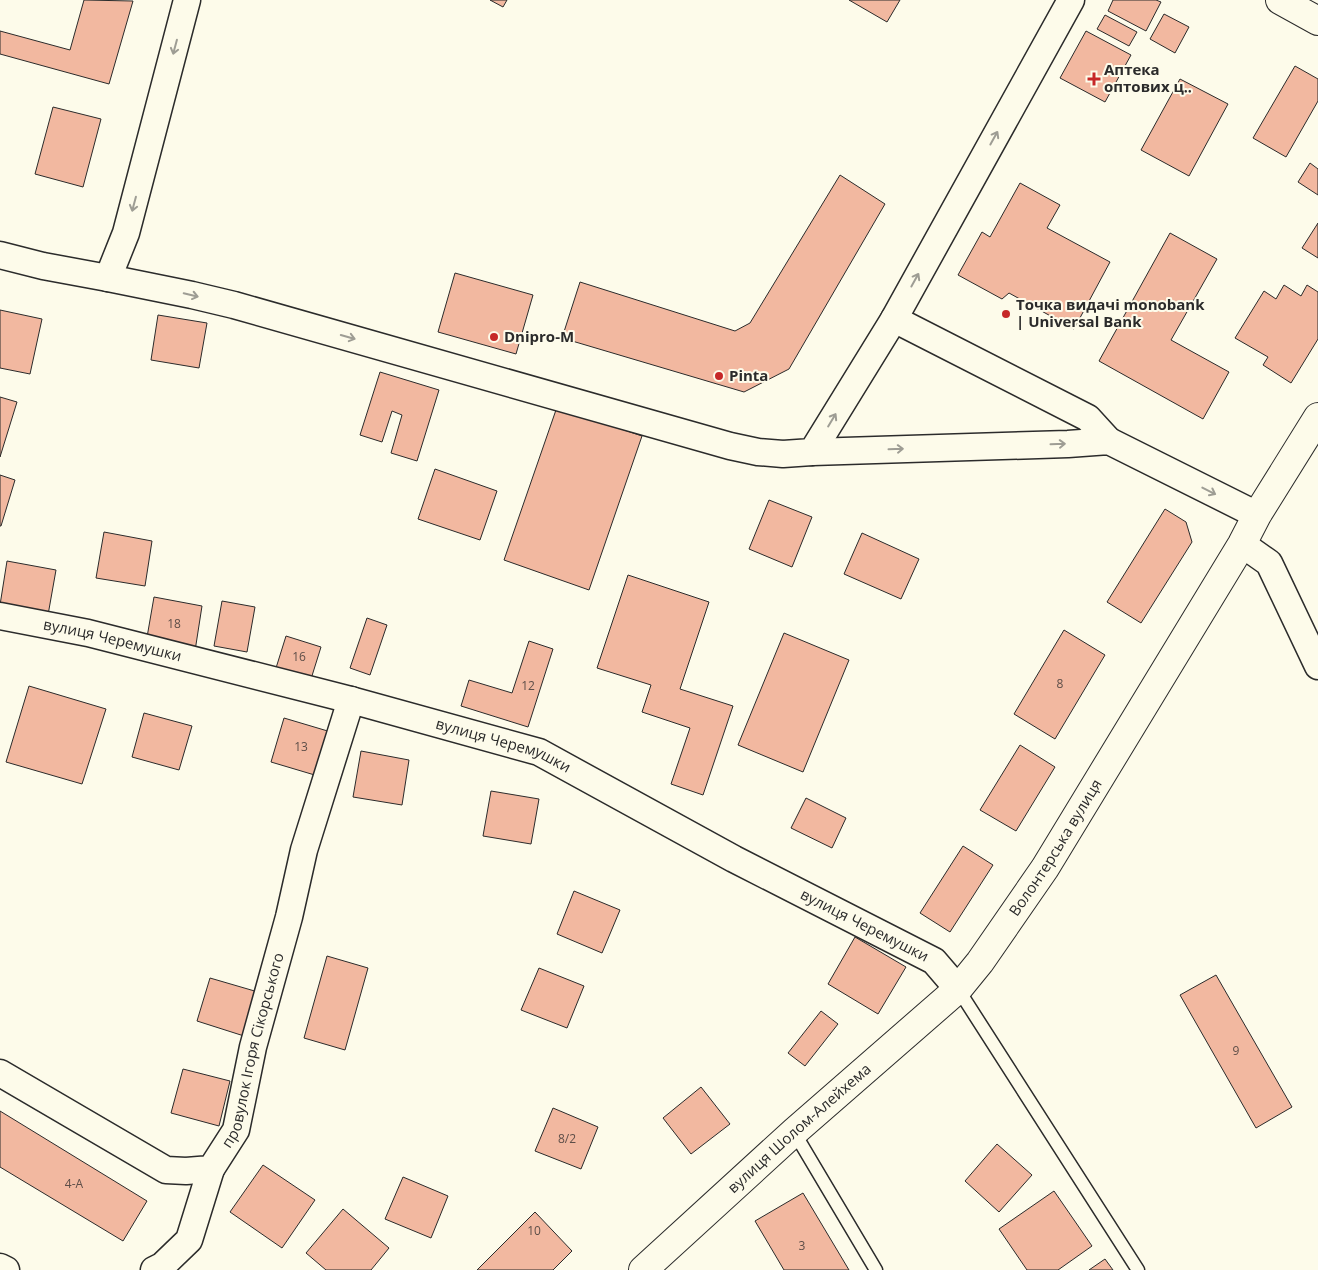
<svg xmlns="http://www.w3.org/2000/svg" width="1318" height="1270" font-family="'Open Sans',sans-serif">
	<rect width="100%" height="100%" fill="#fdfbea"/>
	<!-- building -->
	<g fill="#f2b8a0" stroke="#2b2b2b">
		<path d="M84,0l49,1 -24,83 -109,-30v-23l70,19z"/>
		<path d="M490,0h17l-4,7z"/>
		<path d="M849,0h51l-13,22z"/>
		<path d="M1113,0h43l5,2 -15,29 -38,-20z"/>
		<path d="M1164,14l25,13 -14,26 -25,-14z"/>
		<path d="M1105,15l32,17 -8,14 -32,-17z"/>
		<path d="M1086,31l45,24 -26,47 -45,-24z"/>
		<path d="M1295,66l23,13v22l-32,56 -33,-19z"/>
		<path d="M1180,79l48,25 -39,72 -48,-26z"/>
		<path d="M53,107l48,12 -18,68 -48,-13z"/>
		<path d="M1310,163l8,6v26l-20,-13z"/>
		<path d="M840,175l45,29 -96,165 -45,23 -182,-54 18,-56 155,49 15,-8z"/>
		<path d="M1020,183l40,22 -13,23 63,34 -36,67 -65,-36 -7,6 -44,-24 24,-43 8,5z"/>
		<path d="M1318,223v35l-16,-10z"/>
		<path d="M1170,233l47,26 -46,81 58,32 -26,47 -104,-58z"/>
		<path d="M455,273l78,22 -17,59 -78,-22z"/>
		<path d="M1284,285l17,11 6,-11 11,7v47l-27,44 -28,-18 5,-8 -33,-19 29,-47 12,8z"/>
		<path d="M0,310l42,9 -12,55 -30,-6z"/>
		<path d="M158,315l49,8 -8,45 -48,-8z"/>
		<path d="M380,372l59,18 -22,71 -26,-8 11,-38 -10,-4 -10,31 -22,-7z"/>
		<path d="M0,397l17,5 -17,55z"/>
		<path d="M557,407l85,29 -53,154 -85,-30z"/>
		<path d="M435,469l62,22 -17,49 -62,-21z"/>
		<path d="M0,475l15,5 -14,46h-1z"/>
		<path d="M769,500l43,17 -20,50 -43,-18z"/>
		<path d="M1165,509l21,13 6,20 -51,81 -34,-21z"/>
		<path d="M104,532l48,9 -7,45 -49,-8z"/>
		<path d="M862,533l57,26 -18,40 -57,-25z"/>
		<path d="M7,561l49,9 -8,45 -48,-10z"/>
		<path d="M628,575l81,27 -29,87 53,17 -30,89 -32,-11 19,-56 -48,-16 9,-27 -54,-17z"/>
		<path d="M154,597l48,9 -7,45 -49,-8z"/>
		<path d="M222,601l33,6 -8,45 -33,-6z"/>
		<path d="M367,618l20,7 -17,50 -20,-7z"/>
		<path d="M1064,630l41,25 -50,84 -41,-25z"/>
		<path d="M784,633l65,27 -46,112 -65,-27z"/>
		<path d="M286,636l35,11 -10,32 -35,-11z"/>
		<path d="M529,641l24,8 -25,78 -67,-21 8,-26 43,13z"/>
		<path d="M29,686l77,23 -24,75 -76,-22z"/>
		<path d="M144,713l48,13 -13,44 -47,-13z"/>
		<path d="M284,718l47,14 -13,44 -47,-14z"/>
		<path d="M1020,745l35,22 -39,64 -36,-21z"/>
		<path d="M361,751l48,9 -7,45 -49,-8z"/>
		<path d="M491,791l48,8 -8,45 -48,-8z"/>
		<path d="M806,798l40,20 -14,30 -41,-20z"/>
		<path d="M963,846l30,19 -43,67 -30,-19z"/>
		<path d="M574,891l46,19 -18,43 -45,-19z"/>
		<path d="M855,937l51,30 -28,47 -50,-30z"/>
		<path d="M327,956l41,12 -23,82 -41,-12z"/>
		<path d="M539,968l45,18 -17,42 -46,-18z"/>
		<path d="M1216,975l76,132 -36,21 -76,-133z"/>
		<path d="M210,978l48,14 -14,44 -47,-15z"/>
		<path d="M821,1011l17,13 -33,42 -17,-13z"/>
		<path d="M183,1069l47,12 -11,45 -48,-13z"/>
		<path d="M701,1087l29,37 -39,30 -28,-36z"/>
		<path d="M553,1108l45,19 -17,42 -46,-18z"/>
		<path d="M0,1111l147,90 -24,40 -123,-74z"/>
		<path d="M997,1144l35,31 -33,37 -34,-31z"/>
		<path d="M263,1165l52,35 -33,48 -52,-36z"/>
		<path d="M403,1177l45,19 -17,42 -46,-19z"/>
		<path d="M1054,1191l38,55 -34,24h-31l-28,-41z"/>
		<path d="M803,1193l46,77h-65l-29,-49z"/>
		<path d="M343,1209l46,39 -18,22h-45l-20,-17z"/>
		<path d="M535,1212l37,39 -19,19h-76z"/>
		<path d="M1105,1259l8,11h-24z"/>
	</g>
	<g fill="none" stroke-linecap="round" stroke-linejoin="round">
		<defs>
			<g id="lane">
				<path d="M958,989l180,281"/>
				<path d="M794,1132l82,138"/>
			</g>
			<g id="street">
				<path d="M187,0l-61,233 -18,45 84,17 42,10 496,141 28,6 25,2 29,-2 82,-133 177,-319"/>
				<path d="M0,255l43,11 65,12"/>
				<path d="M894,319l194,99 21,23"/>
				<path d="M812,452l256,-8 41,-3 148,74"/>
				<path d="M1242,544l27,19 49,103"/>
				<path id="s1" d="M0,616l88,17 263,67 188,52 195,107 200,102 24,28"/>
				<path id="s2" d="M0,1073l166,97 20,1 25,-2 25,-39 17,-83 36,-130 15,-67 47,-150"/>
				<path d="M0,1267l6,3"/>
				<path d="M154,1270l8,-4 27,-26 22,-71"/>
			</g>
			<g id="secondary">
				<path d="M1280,0l38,21"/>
				<path id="s3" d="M643,1270l151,-138 164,-143 22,-27 65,-94 197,-324 15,-29 61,-98"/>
			</g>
		</defs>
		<!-- lane casing -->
		<use href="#lane" stroke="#2b2b2b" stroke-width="15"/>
		<!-- street casing -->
		<use href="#street" stroke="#2b2b2b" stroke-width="29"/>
		<!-- secondary casing -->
		<use href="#secondary" stroke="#2b2b2b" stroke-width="30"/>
		<!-- lane -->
		<use href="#lane" stroke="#fdfbea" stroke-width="12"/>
		<!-- street -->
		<use href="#street" stroke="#fdfbea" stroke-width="26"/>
		<!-- secondary -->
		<use href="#secondary" stroke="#fdfbea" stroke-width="28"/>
	</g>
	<!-- one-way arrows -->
	<defs><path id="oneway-shaft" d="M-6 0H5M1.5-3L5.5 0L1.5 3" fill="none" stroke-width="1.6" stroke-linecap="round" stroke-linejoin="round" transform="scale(1.25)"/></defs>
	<g stroke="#9e9d94">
		<use href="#oneway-shaft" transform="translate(175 47) rotate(105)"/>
		<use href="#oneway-shaft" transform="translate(994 138) rotate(-61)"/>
		<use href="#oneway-shaft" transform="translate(134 204) rotate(105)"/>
		<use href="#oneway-shaft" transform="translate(915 280) rotate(-61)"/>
		<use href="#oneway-shaft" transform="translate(191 295) rotate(13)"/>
		<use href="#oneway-shaft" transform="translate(348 337) rotate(16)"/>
		<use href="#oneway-shaft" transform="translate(832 420) rotate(-59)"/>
		<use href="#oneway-shaft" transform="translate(1058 444) rotate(-2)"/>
		<use href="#oneway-shaft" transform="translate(896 449) rotate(-2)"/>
		<use href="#oneway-shaft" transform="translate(1209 491) rotate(27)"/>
	</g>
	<!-- markers -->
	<g fill="#c62828" stroke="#fdfbea" stroke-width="2">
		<path d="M1091.5 71.5h5v5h5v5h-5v5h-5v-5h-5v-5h5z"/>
		<circle cx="1006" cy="314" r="5"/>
		<circle cx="494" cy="337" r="5"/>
		<circle cx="719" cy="376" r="5"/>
	</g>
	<g text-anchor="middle" stroke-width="4" stroke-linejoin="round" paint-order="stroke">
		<!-- number labels -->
		<g font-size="12" fill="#5d4e48">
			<text x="174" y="628">18</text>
			<text x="299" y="661">16</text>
			<text x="1060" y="688">8</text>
			<text x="528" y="690">12</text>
			<text x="301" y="751">13</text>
			<text x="1236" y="1055">9</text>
			<text x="567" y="1143">8/2</text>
			<text x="74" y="1188">4-А</text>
			<text x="534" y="1235">10</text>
			<text x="802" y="1250">3</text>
		</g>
		<!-- poi labels -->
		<g font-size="15" font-weight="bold" fill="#2b2b2b" stroke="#fdfbea" text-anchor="start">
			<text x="1104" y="75">Аптека<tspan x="1104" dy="17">оптових ц‥</tspan></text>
			<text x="1016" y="310">Точка видачі monobank<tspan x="1016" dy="17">| Universal Bank</tspan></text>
			<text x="504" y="342">Dnipro-M</text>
			<text x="729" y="381">Pinta</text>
		</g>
		<!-- street labels -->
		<g font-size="15" fill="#2b2b2b" stroke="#fdfbea">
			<text dy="5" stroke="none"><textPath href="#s1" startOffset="115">вулиця Черемушки</textPath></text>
			<text dy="5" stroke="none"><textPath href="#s1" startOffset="520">вулиця Черемушки</textPath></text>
			<text dy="5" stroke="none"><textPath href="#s3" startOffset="594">Волонтерська вулиця</textPath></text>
			<text dy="5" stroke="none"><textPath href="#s1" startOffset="925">вулиця Черемушки</textPath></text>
			<text dy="5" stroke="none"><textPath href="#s2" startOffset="365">провулок Ігоря Сікорського</textPath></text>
			<text dy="5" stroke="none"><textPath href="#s3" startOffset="211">вулиця Шолом-Алейхема</textPath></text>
		</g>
	</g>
</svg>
